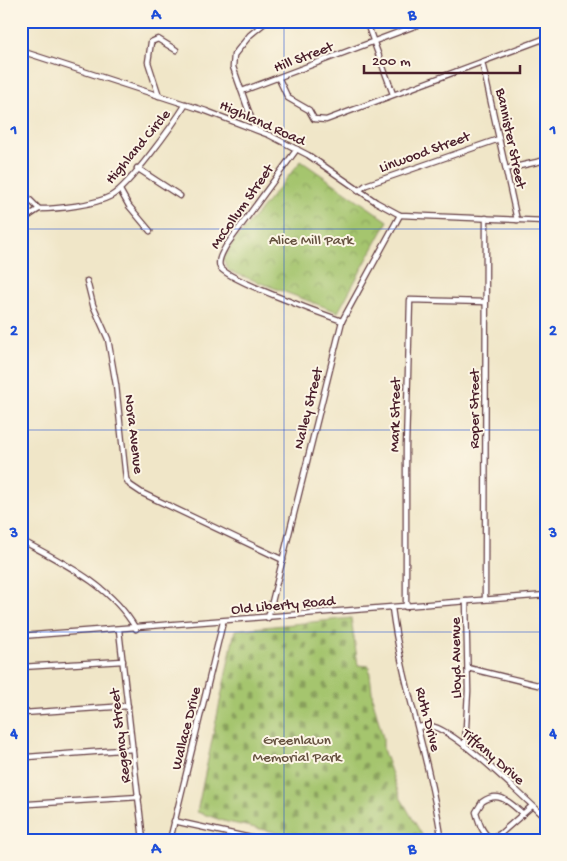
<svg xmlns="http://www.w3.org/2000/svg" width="567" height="861" font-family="'Gochi Hand',sans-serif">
	<defs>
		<pattern id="cemetery-stones" width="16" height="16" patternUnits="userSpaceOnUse" patternTransform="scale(1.25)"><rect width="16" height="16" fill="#a5c56e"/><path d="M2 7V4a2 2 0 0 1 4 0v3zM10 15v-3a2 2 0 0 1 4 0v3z" fill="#889f5b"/></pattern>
		<pattern id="park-crowns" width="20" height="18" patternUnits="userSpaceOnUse" patternTransform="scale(1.25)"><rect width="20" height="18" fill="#a5c56e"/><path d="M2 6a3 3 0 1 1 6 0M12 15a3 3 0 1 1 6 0" fill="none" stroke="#889f5b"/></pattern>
	</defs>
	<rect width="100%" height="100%" fill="#fcf5e5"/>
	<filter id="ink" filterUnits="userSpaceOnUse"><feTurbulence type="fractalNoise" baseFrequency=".02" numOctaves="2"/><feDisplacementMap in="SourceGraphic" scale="10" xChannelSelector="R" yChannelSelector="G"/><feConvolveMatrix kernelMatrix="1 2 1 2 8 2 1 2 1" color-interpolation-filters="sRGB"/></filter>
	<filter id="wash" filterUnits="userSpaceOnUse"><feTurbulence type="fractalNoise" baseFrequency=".0096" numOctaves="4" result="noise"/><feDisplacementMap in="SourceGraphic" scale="20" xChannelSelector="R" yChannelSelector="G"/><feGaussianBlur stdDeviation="1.12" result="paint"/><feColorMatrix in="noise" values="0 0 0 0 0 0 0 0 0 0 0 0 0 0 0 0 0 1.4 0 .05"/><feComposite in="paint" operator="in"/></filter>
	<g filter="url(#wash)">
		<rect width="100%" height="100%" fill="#f0e6c8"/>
		<!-- cemetery -->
		<path fill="url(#cemetery-stones)" stroke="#78724c" d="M351,618l7,47 11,1 4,34 10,38v11l17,48 25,43h-125l-6,-4 -67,-14 -30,-10 38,-182z"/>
		<!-- park -->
		<path fill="url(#park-crowns)" stroke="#78724c" d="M301,161l87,60 -50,91 -109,-41 -6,-12 10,-16z"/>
	</g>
	<g filter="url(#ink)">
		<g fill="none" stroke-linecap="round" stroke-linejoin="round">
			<defs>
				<g id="street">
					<path d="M366,21l27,73"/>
					<path d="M21,51l185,60 63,24 39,20 68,47 24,13 146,6"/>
					<path d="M482,62l35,158"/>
					<path d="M279,79l9,19 21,12 5,9 12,1 220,-82"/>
					<path d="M242,91l186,-70"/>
					<path d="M159,96l-11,-34 3,-20 7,-3 18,11"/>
					<path d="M255,129l-22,-62 1,-12 16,-20 17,-14"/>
					<path d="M297,149l-71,97c-3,6 -9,14 -6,21 5,12 105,48 122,54"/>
					<path d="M137,168l43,28"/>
					<path d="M506,169l40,-9"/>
					<path d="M120,190l9,16 21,25"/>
					<path d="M21,191l18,18c19,0 55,-4 72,-13 18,-10 62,-71 75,-92"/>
					<path d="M358,191l8,-6 133,-46"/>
					<path d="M21,221l18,-12"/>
					<path d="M87,281l6,24 15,34 8,46 10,94 4,6 12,8 141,67"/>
					<path d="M21,540c42,23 90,45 115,89"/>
					<path d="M485,599l1,-381"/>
					<path d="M406,607v-160l4,-147 75,2"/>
					<path d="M392,608c10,77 38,151 49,228"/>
					<path d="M268,618l74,-297 58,-106"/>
					<path d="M21,629l5,7"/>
					<path d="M119,630l24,210"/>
					<path d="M21,636l525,-41"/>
					<path d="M21,667l102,-6"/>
					<path d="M468,668l78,19"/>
					<path d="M23,713l105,-7"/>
					<path d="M419,727c3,-1 8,-2 11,-1 24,2 95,73 116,92"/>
					<path d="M465,745l3,-54 -2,-90"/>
					<path d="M27,757l106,-8"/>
					<path d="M29,804l110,-7"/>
					<path d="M523,814c-14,-12 -24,-24 -41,-12l-6,10c3,10 6,22 15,26l9,-4 32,-28"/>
					<path d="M174,821l86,19"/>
					<path d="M170,840l53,-218"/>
				</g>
			</defs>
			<!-- street casing -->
			<use href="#street" stroke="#633d43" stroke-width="7"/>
			<!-- street -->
			<use href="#street" stroke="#fff" stroke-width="4.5"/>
		</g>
	</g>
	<!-- grid -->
	<path fill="none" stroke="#1d4ed8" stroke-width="1" stroke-opacity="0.55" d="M284,21v819M21,229h525M21,430h525M21,632h525"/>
	<g text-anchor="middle" stroke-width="4" stroke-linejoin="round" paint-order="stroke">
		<!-- street labels -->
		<g font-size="15" fill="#4a1f2b" stroke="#fcf5e5">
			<text transform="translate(303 56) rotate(-21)" y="5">Hill Street</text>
			<text transform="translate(263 122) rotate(24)" y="5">Highland Road</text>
			<text transform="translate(512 138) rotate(78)" y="5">Bannister Street</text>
			<text transform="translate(137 146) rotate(-50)" y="5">Highland Circle</text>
			<text transform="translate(424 151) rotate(-20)" y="5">Linwood Street</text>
			<text transform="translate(241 206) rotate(-55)" y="5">McCollum Street</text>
			<text transform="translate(307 408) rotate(-76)" y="5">Nalley Street</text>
			<text transform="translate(473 409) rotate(-90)" y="5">Roper Street</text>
			<text transform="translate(394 415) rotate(-89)" y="5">Mark Street</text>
			<text transform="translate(135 434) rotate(83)" y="5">Nora Avenue</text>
			<text transform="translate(283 604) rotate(-5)" y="5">Old Liberty Road</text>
			<text transform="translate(455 658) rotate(-91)" y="5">Lloyd Avenue</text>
			<text transform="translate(429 719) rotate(76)" y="5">Ruth Drive</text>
			<text transform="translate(185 728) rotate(-76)" y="5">Wallace Drive</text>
			<text transform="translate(119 736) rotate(-97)" y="5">Regency Street</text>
			<text transform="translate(494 756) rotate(41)" y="5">Tiffany Drive</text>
		</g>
		<!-- park labels -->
		<g font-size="15" fill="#65513f" stroke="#fcf5e5">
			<text x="311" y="244">Alice Mill Park</text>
			<text x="297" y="744">Greenlawn<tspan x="297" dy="17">Memorial Park</tspan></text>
		</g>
	</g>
	<!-- margin -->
	<rect width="567" height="861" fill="none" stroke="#fcf5e5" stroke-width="55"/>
	<!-- scale -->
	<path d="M364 65v8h156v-8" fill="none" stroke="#4a1f2b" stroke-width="2.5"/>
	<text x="372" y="65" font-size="15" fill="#4a1f2b" stroke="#fcf5e5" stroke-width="4" paint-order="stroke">200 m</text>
	<rect x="28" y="28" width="512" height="806" fill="none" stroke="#1d4ed8" stroke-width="2"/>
	<g font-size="16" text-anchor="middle" font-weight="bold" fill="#1d4ed8">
		<text x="156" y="19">A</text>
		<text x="412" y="19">B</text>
		<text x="14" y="134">1</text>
		<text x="553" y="134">1</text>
		<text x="14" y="335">2</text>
		<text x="553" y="335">2</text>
		<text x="14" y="537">3</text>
		<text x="553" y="537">3</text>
		<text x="14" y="738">4</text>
		<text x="553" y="738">4</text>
		<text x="156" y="853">A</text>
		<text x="412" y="853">B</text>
	</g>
</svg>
